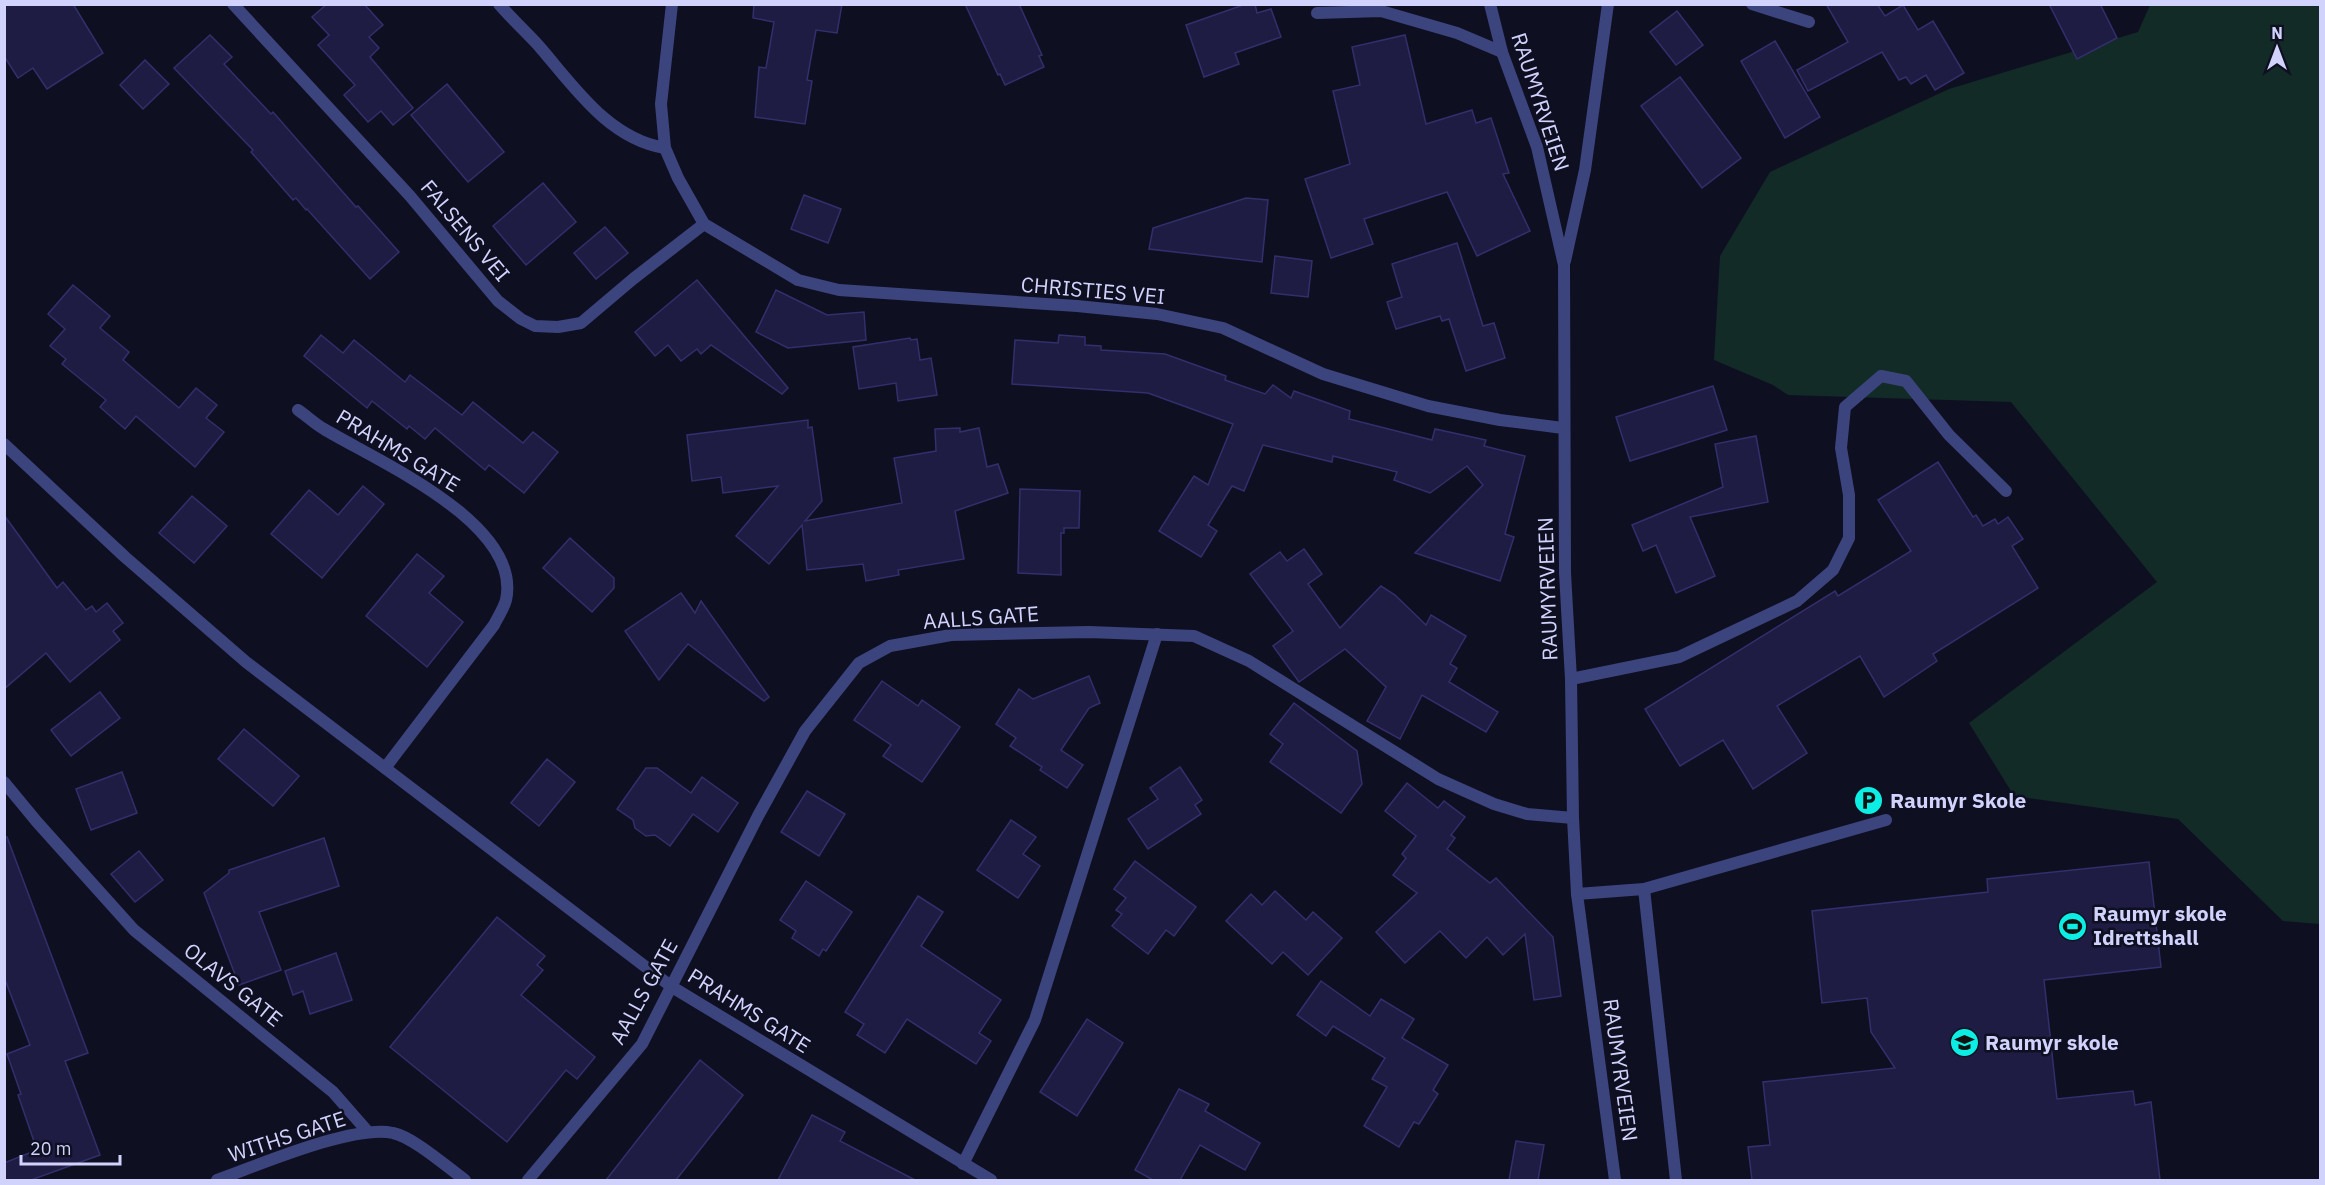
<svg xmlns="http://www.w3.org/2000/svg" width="2325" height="1185" font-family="'IBM Plex Sans',sans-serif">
	<rect width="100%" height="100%" fill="#0f0f22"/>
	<!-- green -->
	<path fill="#122b27" d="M2150,5h170v919l-37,-3 -105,-102 -164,-23 -45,-73 188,-141 -146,-180 -223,-7 -15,-10 -59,-25 6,-104 50,-84 179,-83 189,-57z"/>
	<!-- building -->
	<g fill="#1e1c42" stroke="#322f6c" stroke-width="1.5">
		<path d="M4,4h69l30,49 -56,36 -14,-21 -15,10 -14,-22z"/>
		<path d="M327,4h37l19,21 -14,12 10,11 -9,9 43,51 -20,17 -12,-14 -13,11 -24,-27 11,-10 -37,-40 11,-10 -17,-18z"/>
		<path d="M754,4h88l-5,29 -21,-3 -9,50 5,1 -7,43 -50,-7 4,-50 7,1 8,-46 -21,-4z"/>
		<path d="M965,4h54l23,51 -3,1 5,11 -39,18 -5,-11 -2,1z"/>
		<path d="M1246,4h9l2,9 14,-4 10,28 -46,16 4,11 -35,13 -18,-52z"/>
		<path d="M1826,4h51l8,12 18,-11 15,25 15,-9 31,52 -29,17 -9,-15 -15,9 -5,-7 -7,3 -17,-28 -74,39 -11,-21 51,-28z"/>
		<path d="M2049,4h51l17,34 -40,21z"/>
		<path d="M1677,11l26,34 -27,20 -26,-33z"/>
		<path d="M210,35l22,22 -8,7 47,50 2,-2 83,95 2,-1 41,46 -29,27 -63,-70 -1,1 -10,-12 -3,2 -42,-48 2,-2 -79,-82z"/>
		<path d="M1405,35l21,89 46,-14 4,13 15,-5 18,55 -6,1 27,57 -53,25 -30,-64 -83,27 9,25 -42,14 -26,-79 45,-15 -17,-73 27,-6 -8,-38z"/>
		<path d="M1775,41l45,76 -35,21 -44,-77z"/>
		<path d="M145,60l24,24 -26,25 -23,-24z"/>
		<path d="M1680,77l61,81 -39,30 -61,-82z"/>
		<path d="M447,84l57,68 -36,30 -57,-67z"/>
		<path d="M543,183l33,39 -50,43 -33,-39z"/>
		<path d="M804,195l37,14 -13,34 -37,-14z"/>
		<path d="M1246,198l22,2 -6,62 -113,-13 4,-21z"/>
		<path d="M605,227l23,26 -32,26 -22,-26z"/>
		<path d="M1457,243l26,83 11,-3 11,35 -39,13 -17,-52 -7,2 -2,-5 -44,13 -9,-27 15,-5 -10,-33z"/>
		<path d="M1275,256l37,5 -4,36 -37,-4z"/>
		<path d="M697,280l91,108 -6,6 -71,-49 -10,9 -4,-5 -16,12 -13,-16 -13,11 -20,-24z"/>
		<path d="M73,285l37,31 -10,12 29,24 -6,8 56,48 17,-20 21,17 -11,13 18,14 -29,35 -59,-51 -11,13 -25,-22 6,-7 -44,-36 4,-5 -16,-13 15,-17 -17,-15z"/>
		<path d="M776,290l51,25 37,-3 2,28 -78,8 -32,-16z"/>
		<path d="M321,335l22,18 11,-13 51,42 5,-7 52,40 11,-13 50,41 10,-11 25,20 -34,41 -35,-28 -4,5 -50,-42 -10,11 -16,-13 -2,3 -35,-28 -5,7 -63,-52z"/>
		<path d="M1059,335l26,2v8l16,1v4l64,4 61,22 -1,4 40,14 8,-9 18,13 3,-7 56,20 -1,8 83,21 3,-11 51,11 -2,6 41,10 -20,78 9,3 -14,44 -85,-28 68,-68 -16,-19 -37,27 -36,-13 3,-8 -64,-16 -1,6 -69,-17 -19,46 -12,-5 -24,39 9,6 -16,26 -42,-26 35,-55 14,9 25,-61 -85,-31 -136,-9 3,-44 43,3z"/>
		<path d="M910,338l1,2 6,-1 3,21 11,-2 6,37 -39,6 -2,-18 -37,6 -6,-42z"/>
		<path d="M1713,386l14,44 -97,31 -14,-44z"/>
		<path d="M808,420v8l4,-1 10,74 -17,20 97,-18 -8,-45 42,-7 -1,-22 25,-1v4l19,-4 8,39 11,-3 10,29 -53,18 9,48 -66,11 1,5 -33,6 -3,-17 -56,6 -5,-45 -33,39 -33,-28 42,-50 -55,7 -2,-16 -29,4 -5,-46z"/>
		<path d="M1756,436l12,66 -78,15 25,59 -39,17 -20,-48 -13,6 -11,-26 91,-38 -8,-43z"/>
		<path d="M1938,462l35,55 3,-2 7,11 12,-7 3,5 10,-7 15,22 -11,7 26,42 -105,66 4,7 -53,36 -24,-41 -83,50 30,47 -54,36 -30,-49 -43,26 -35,-57 190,-118 3,5 73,-45 -33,-51z"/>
		<path d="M363,486l21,18 -62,74 -51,-44 38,-44 29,25z"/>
		<path d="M1020,489l60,2 -1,37h-15v5h-3v42l-43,-2z"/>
		<path d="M192,496l35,30 -33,37 -35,-30z"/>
		<path d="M4,515l53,73 6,-6 23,28 6,-4 4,6 11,-9 16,20 -10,8 7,9 -50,42 -24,-29 -42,36z"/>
		<path d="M570,538l44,40v10l-22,24 -49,-44z"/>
		<path d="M1304,549l18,25 -14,10 32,44 41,-42 14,9 31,30 5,-10 35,21 -16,28 7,4 -8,14 49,30 -12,20 -64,-37 -22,44 -33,-18 19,-34 -41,-38 -46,33 -26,-36 20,-15 -43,-57 30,-22 7,9z"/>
		<path d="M417,554l27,22 -15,17 34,29 -36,45 -61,-51z"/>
		<path d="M681,593l14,20 6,-12 68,96 -5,4 -76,-57 -29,36 -34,-49z"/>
		<path d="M1089,676l11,27 -11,5 -28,42 22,15 -16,23 -27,-18 2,-3 -32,-21 6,-8 -20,-14 23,-35 14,10z"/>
		<path d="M882,681l36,25 4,-6 38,27 -38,55 -39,-26 8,-11 -37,-25z"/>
		<path d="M100,692l20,26 -49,38 -20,-26z"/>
		<path d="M1294,703l63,48 5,33 -21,29 -71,-51 13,-18 -13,-10z"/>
		<path d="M244,729l55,47 -26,30 -55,-47z"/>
		<path d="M547,759l28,23 -36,44 -28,-23z"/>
		<path d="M1180,767l22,33 -7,5 6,9 -53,35 -20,-30 30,-20 -8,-11z"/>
		<path d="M646,768h11l34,25 11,-16 36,26 -20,29 -25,-18 -23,32 -15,-11 -9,1 -11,-8 -2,-8 -16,-11z"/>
		<path d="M122,772l15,41 -46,17 -15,-41z"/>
		<path d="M1407,783l31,25 6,-7 21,16 -14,18 4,3 -8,11 43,34 6,-5 57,59 8,59 -27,4 -9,-66 -22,21 -16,-18 -21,21 -26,-27 -35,32 -29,-31 41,-39 -24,-18 13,-17 -4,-4 14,-18 -31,-25z"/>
		<path d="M807,791l38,23 -26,42 -38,-24z"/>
		<path d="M1011,820l25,17 -13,17 17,12 -22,32 -41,-28z"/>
		<path d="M4,837h3l81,216 -23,8 35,94 -69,25h-27v-17l33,-13 -19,-55 3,-1 -14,-40 23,-9 -26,-68z"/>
		<path d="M324,838l15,48 -80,26 22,58 -42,15 -35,-92 25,-20v-3z"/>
		<path d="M139,851l24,29 -28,22 -24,-28z"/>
		<path d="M1135,861l61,46 -22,29 -8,-6 -18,24 -36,-28 10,-12 -6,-4 10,-12 -12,-9z"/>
		<path d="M2149,862l12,105 -117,13 13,119 76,-8 2,14 16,-3 9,78h-408l-4,-33 22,-2 -7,-63 132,-14 -24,-36 -4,-34 -45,5 -10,-92 176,-19 -1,-13z"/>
		<path d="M806,881l46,31 -26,39 -3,-2 -4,7 -27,-18 4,-7 -16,-11z"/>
		<path d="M1275,891l31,29 7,-8 29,26 -34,37 -25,-23 -11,12 -46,-43 25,-27 11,11z"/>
		<path d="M918,896l25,16 -22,34 80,54 -22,33 12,8 -15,23 -69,-45 -22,34 -28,-18 7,-11 -19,-12z"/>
		<path d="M497,917l48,39 -8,9 6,5 -22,25 74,62 -18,22 -11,-9 -59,72 -117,-95z"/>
		<path d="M336,953l16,47 -42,14 -7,-23 -10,4 -8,-24z"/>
		<path d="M1321,981l49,35 11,-17 33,20 -12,19 46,27 -15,25 5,4 -19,30 -5,-2 -15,25 -35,-21 23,-39 -15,-8 13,-21 -52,-32 -7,10 -29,-21z"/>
		<path d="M1087,1019l36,24 -46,73 -37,-24z"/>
		<path d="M700,1060l43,35 -67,85h-70z"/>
		<path d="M1179,1089l30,15 -4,7 55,32 -15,27 -45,-25 -20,35h-27l-18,-10z"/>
		<path d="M812,1115l33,17 -5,9 75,39h-137z"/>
		<path d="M1516,1141l28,4 -6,35h-29z"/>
	</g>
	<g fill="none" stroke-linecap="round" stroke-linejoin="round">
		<!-- lane -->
		<g stroke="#3c447e" stroke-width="12">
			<path d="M1752,4l57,18"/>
			<path d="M1317,13l64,-2 76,22 45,19"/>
			<path d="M298,410c9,6 17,14 26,19 51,31 199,94 182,171 -2,8 -8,17 -12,25l-109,143"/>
			<path d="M1571,679l108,-22 118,-56 36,-31 16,-32v-43l-8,-47 4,-41 36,-31 25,5 43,54 57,56"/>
			<path d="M1644,889l32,291"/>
			<path d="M1577,894l67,-5 242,-69"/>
		</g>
		<!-- street -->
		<g stroke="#3c447e" stroke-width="12">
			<path d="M233,4l177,192 88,105 23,18 14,7 23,1 23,-4 52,-44 71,-55"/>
			<path d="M499,4c12,14 26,27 39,41 35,40 70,94 127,103"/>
			<path d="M672,4l-11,100 4,44 13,30 26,46 94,56 41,10 238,16 80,8 66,14 100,46 105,32 72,14 63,8"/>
			<path d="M1490,4l12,48 35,95 27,118 1,308 6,106 2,139 4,76 38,286"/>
			<path d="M1565,261l20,-91 23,-166"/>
			<path d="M4,444l121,113 121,105 426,325 319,193"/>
			<path d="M4,782l33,40 97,108 199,162 35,40"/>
			<path d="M963,1164l72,-144 122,-386"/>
			<path d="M217,1180c40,-14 136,-56 176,-47 20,4 54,34 72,47"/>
			<path d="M528,1180l114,-136 116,-228 47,-85 54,-68 31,-17 61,-11 138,-3 105,4 55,25 189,118 56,25 33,10 46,4"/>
		</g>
	</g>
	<!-- icons -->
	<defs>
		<symbol id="parking-disc" viewBox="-11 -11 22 22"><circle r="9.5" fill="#0ceee3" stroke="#0f0f22"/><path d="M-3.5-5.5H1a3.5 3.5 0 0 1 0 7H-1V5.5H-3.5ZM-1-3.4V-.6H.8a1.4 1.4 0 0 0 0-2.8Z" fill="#111"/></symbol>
		<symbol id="stadium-disc" viewBox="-11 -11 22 22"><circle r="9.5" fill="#0ceee3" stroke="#0f0f22"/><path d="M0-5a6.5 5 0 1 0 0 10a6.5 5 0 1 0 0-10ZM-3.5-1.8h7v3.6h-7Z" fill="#111"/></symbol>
		<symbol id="school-disc" viewBox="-11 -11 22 22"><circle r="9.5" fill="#0ceee3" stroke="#0f0f22"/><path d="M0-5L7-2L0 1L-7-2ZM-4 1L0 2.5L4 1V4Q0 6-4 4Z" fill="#111"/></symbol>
	</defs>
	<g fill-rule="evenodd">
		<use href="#parking-disc" x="1852" y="784" width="33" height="33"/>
		<use href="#stadium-disc" x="2056" y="910" width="33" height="33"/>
		<use href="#school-disc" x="1948" y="1026" width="33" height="33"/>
	</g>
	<g text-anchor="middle" stroke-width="5" stroke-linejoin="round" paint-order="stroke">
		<!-- street labels -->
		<g font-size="21" fill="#d2d3fd" stroke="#0f0f22">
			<text transform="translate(1540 102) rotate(72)" y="7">RAUMYRVEIEN</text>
			<text transform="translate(465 231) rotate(50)" y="7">FALSENS VEI</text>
			<text transform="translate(1093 291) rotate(5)" y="7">CHRISTIES VEI</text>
			<text transform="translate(398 451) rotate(31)" y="7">PRAHMS GATE</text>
			<text transform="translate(1548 589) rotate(-92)" y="7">RAUMYRVEIEN</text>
			<text transform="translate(981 618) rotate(-4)" y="7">AALLS GATE</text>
			<text transform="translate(233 985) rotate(39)" y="7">OLAVS GATE</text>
			<text transform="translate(644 992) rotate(-61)" y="7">AALLS GATE</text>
			<text transform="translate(749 1011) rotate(32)" y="7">PRAHMS GATE</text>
			<text transform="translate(1620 1070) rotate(82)" y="7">RAUMYRVEIEN</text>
			<text transform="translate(287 1137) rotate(-18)" y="7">WITHS GATE</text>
		</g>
		<!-- poi labels -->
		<g font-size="21" font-weight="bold" fill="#d2d3fd" stroke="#0f0f22" text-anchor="start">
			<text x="1890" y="808">Raumyr Skole</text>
			<text x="2093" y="921">Raumyr skole<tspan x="2093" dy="24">Idrettshall</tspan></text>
			<text x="1985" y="1050">Raumyr skole</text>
		</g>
	</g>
	<!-- border -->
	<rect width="2325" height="1185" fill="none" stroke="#d2d3fd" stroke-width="12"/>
	<!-- north arrow -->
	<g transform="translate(2277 48)" stroke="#0f0f22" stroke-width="4.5" paint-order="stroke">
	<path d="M0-4.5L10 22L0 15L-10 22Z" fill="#d2d3fd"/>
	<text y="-9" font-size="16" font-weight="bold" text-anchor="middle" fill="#d2d3fd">N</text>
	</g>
	<!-- scale -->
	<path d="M21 1155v9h99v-9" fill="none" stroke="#d2d3fd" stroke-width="3"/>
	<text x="30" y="1155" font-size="18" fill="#d2d3fd" stroke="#0f0f22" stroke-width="4.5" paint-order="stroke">20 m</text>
</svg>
